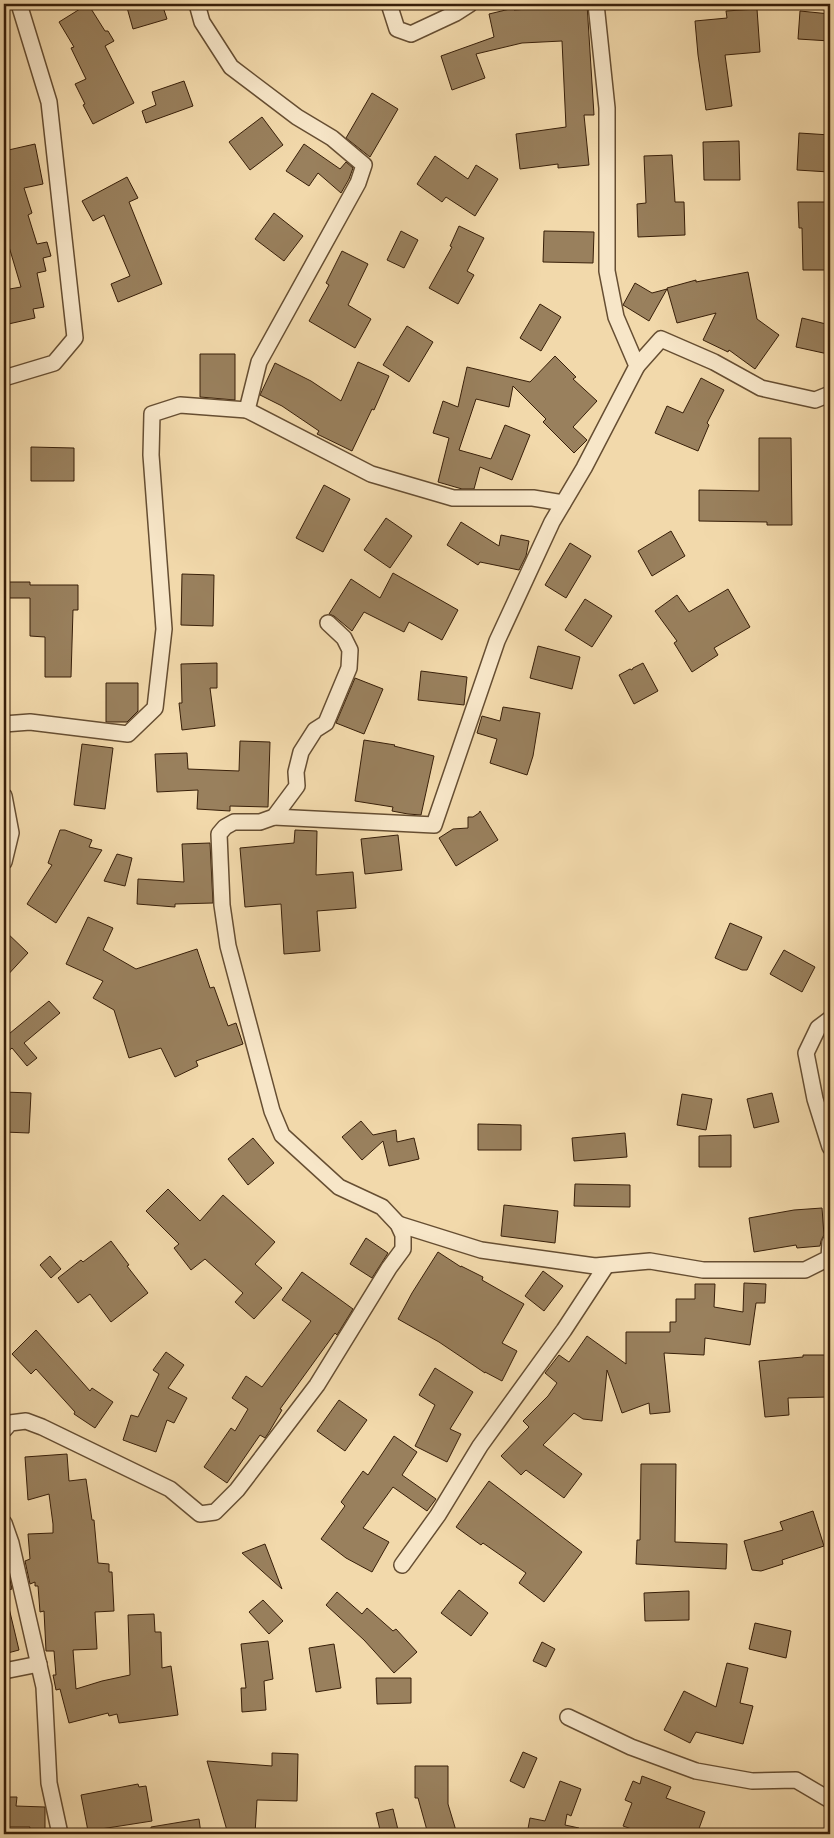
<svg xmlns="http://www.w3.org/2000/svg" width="834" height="1838" font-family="'IM FELL Double Pica',serif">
	<rect width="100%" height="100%" fill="#f2d9ab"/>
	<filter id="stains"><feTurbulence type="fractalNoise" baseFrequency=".004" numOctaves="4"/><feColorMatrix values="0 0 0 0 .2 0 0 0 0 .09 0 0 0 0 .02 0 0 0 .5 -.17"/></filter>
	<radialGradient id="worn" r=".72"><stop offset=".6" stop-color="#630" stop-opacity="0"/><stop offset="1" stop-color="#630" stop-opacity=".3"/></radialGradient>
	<!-- building -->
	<g fill="#99805d" stroke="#381f09">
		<path d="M88,4l17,27h3l6,10 -9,5 29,57 -41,21 -10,-19 2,-1 -10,-20 11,-5 -15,-31 3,-1 -15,-25z"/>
		<path d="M126,4h36l5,15 -34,10z"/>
		<path d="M587,4l7,111h-10l5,50 -31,3v-4l-38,5 -4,-35 50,-7 -4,-86 -40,2 -46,11 9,24 -33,12 -11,-34 53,-19 -5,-23 25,-6v2l47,-3v-2z"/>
		<path d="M757,9l3,43 -35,3 7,51 -26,4 -8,-55 -3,-34 32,-3 -1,-7z"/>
		<path d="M800,11l30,3v27l-32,-2z"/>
		<path d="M184,81l9,25 -47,17 -4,-12 14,-6 -4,-13z"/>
		<path d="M372,93l26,16 -28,48 -24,-19z"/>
		<path d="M262,117l21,28 -33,25 -21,-28z"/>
		<path d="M799,133l31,2 -1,37 -32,-2z"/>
		<path d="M739,141l1,39h-36l-1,-38z"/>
		<path d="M35,144l8,40 -19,4 8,25 -4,2 9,29 10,-2 4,14 -8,2 3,13 -9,2 7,34 -11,2 2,9 -31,7v-35l17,-3 -14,-47 -3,1v-90z"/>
		<path d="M304,144l36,25 6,-7 7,6 -4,11 -8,14 -23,-20 -9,13 -23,-15z"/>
		<path d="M672,155l3,47h9l1,33 -47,2 -1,-33 9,-1 -2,-47z"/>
		<path d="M435,156l33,23 8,-14 22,14 -23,37 -29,-19 -4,5 -25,-18z"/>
		<path d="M127,177l11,21 -9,4 33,82 -44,18 -7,-18 19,-8 -26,-61 -11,6 -11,-20z"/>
		<path d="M798,202h32v68h-27l-1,-42h-3z"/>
		<path d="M274,213l29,23 -19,25 -29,-22z"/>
		<path d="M459,226l25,12 -17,33 7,4 -16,29 -29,-16 23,-41 -2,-1z"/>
		<path d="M401,231l17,9 -14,28 -17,-8z"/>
		<path d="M544,231l50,1 -1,31 -50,-1z"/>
		<path d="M342,251l26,13 -20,41 23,14 -16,29 -46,-27 20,-36 -3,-2z"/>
		<path d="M748,272l9,47 22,16 -24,34 -26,-19 -1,2 -25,-12 13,-27 -39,10 -10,-35 29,-8v2z"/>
		<path d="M635,283l17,10 15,-4 -18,32 -26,-16z"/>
		<path d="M540,304l21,13 -20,34 -21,-13z"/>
		<path d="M802,318l28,7v19l-2,10 -32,-7z"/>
		<path d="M407,326l26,16 -24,40 -26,-17z"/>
		<path d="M200,354h35v46l-35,-3z"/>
		<path d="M555,356l21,21 -3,2 24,22 -24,26 14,13 -13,13 -31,-31 3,-3 -33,-33 -4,21 -33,-8 -17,51 32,9 14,-34 25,10 -18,45 -32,-13 -6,22h-12l-24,-7 11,-44 -16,-5 10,-32 15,6 9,-40 63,15z"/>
		<path d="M358,362l31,14 -15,34 -2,-1 -20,42 -35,-17 2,-3 -37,-25 -22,-11 15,-32 36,18 30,20z"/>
		<path d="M701,378l23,12 -17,33 2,2 -11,26 -43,-18 12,-27 16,7z"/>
		<path d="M759,438h32l1,87h-25v-3l-68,-1v-31l60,1z"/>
		<path d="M31,447l43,1v33h-43z"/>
		<path d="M324,485l26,14 -27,53 -27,-14z"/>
		<path d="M386,518l26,18 -22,32 -26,-18z"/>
		<path d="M461,522l38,24 2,-11 28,6 -3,15 -7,14 -39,-8 -2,3 -31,-20z"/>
		<path d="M671,531l14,25 -33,20 -14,-25z"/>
		<path d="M570,543l21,13 -25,42 -21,-13z"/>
		<path d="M393,573l65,37 -16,30 -33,-18 -5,10 -40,-20 -12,19 -18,-15 -5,-2 22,-35 29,19z"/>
		<path d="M182,574l32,1 -1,51 -32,-1z"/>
		<path d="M4,582h26v3h48v25h-5l-2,67h-26v-40l-15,-1v-38h-26z"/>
		<path d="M728,589l22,38 -36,21 4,7 -26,17 -18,-29 3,-2 -22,-30 22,-16 12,17z"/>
		<path d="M585,599l27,17 -20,31 -27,-17z"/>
		<path d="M538,646l42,11 -8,32 -42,-11z"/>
		<path d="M217,663v25h-7l5,38 -33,4 -3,-27h3l-1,-39z"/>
		<path d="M643,663l15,28 -24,13 -15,-29 11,-6 2,1 1,-2z"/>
		<path d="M421,671l46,6 -3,28 -46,-5z"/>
		<path d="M355,678l28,11 -19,45 -28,-11z"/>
		<path d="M106,683h32v28l-11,11h-21z"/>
		<path d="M503,707l37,6 -7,43 -6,19 -37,-12 7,-24 -20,-6 5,-17 18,5z"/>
		<path d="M364,740l31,5 -1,1 40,10 -13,59 -13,-1 -16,-3 1,-4 -38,-6z"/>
		<path d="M240,741l30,1 -2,65 -38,-1v5l-33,-2 1,-19 -41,2 -2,-38 32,-1 1,16 51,2z"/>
		<path d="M82,744l31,4 -8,61 -31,-4z"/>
		<path d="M480,811l18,29 -42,26 -17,-28 14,-9 15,-1v-11h5l6,-4z"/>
		<path d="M60,830h5l27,10 -3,7 13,3 -46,73 -29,-19 25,-39 -4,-2z"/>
		<path d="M295,830l22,1 -1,44 37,-3 3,36 -39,3 3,40 -36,3 -3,-50 -36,3 -5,-59 54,-5z"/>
		<path d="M398,835l4,35 -37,4 -4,-35z"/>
		<path d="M210,843l3,60 -38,1v3l-38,-3 1,-25 46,3 -2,-38z"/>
		<path d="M117,854l15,4 -7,28 -21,-5z"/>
		<path d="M88,917l25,11 -10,22 33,19 61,-20 13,39 4,-1 14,39 8,-3 7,21 -47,17 2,5 -23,11 -14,-29 -32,10 -15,-48 -21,-12 10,-17 -37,-17z"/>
		<path d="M730,923l32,14 -15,33h-5l-27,-12z"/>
		<path d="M4,930l24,23 -24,26z"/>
		<path d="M784,950l31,17 -13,25 -32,-18z"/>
		<path d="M49,1001l11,12 -36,30 13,15 -10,8 -15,-18 -8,7v-17z"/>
		<path d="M4,1092l27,1 -2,40 -25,-1z"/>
		<path d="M772,1093l7,29 -25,6 -7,-29z"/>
		<path d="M682,1094l30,5 -6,31 -29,-5z"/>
		<path d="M361,1121l12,14 23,-5 1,12 17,-4 5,21 -30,7 -6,-25 -21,19 -20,-23z"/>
		<path d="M478,1124l43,1v25h-43z"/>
		<path d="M625,1133l2,24 -53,4 -2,-23z"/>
		<path d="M731,1135v32h-32v-31z"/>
		<path d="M253,1138l21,25 -26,22 -20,-26z"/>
		<path d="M575,1184l55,1v22l-56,-1z"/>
		<path d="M168,1189l32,32 23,-26 52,47 -20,22 27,24 -28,31 -19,-17 8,-9 -38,-34 -14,11 -17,-22 5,-4 -33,-33z"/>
		<path d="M504,1205l54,6 -3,32 -54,-7z"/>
		<path d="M822,1208l2,27 -3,6 -1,5 -23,2 -1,-3 -42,7 -5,-34 45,-8z"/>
		<path d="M366,1238l22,15 -16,25 -22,-14z"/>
		<path d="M111,1241l18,24 -2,1 21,27 -37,29 -21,-28 -12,9 -20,-25 23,-18 2,2z"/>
		<path d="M438,1252l23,15v-1l22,11 -1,3 42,24 -22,39 15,8 -15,30 -17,-9v1l-46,-31 -41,-23 14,-26z"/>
		<path d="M50,1256l11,13 -10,9 -11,-13z"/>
		<path d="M543,1271l20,15 -19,25 -19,-15z"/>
		<path d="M302,1272l51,37 -16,26 -2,-2 -55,76 2,1 -13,22 -4,6 -5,-3 -33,48 -23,-16 27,-39 4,3 13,-22 -16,-11 14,-22 16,11 49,-66 -29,-21z"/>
		<path d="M744,1283l22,1 -1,19h-9l-6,42 -45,-7 -1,17 -40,-2 6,59 -20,2 -1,-11 -27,10 -15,-43 -5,51 -19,-2 -9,-6 -31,32 39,29 -18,24 -38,-28 -5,5 -20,-19 28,-29 -6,-6 25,-25 9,-13 -12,-10 14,-18 10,7 18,-26 39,28v-32h44v-10h6v-23h19v-15h20l-1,23 29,5z"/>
		<path d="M36,1330l54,61 2,-3 21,14 -18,26 -21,-14 1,-2 -39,-43 -5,5 -19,-20z"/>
		<path d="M166,1352l18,13 -16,23 19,10 -13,25 -7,-3 -11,32 -33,-12 8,-25 7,2 21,-43 -6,-4z"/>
		<path d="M803,1355h24l1,42 -40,1 1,17 -24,2 -6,-56 44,-4z"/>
		<path d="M435,1368l38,24 -23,37 11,5 -14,28 -32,-16 20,-41 -16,-10z"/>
		<path d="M339,1400l28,20 -22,31 -28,-20z"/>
		<path d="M394,1436l23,16 -15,23 34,24 -9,12 -34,-24 -30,41 26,14 -17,30 -26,-14 -25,-19 24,-33 -4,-4 22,-31 5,4z"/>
		<path d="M67,1454l2,27 17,-2 6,41h2l4,43 11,1v8h3l2,39 -19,1 2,37 -24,1 3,39 26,-8 28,-6 -2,-60 26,-1 1,18h6l1,36 9,-2 7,49 -59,8 -2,-9 -8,2 -1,-3 -39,10 -9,-34 -4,1 -3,-15h3l-2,-24h-8l-2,-40 -4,1 -2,-26h-3v-4l-5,2 -5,-23 5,-2 -2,-25 25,-1v-9l-4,-30 -21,6 -3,-43z"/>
		<path d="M641,1464h35l-1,78 52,2 -1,25 -90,-5 1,-24h3z"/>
		<path d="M489,1481l93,71 -38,50 -25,-19 7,-10 -43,-30 -2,2 -25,-18z"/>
		<path d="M813,1511l11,35 -42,14 1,4 -22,7 -9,-1 -8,-29 39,-11 -3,-8z"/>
		<path d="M265,1544l17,45 -40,-36z"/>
		<path d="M7,1566l5,23 -8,2v-24z"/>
		<path d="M459,1590l29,23 -17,23 -30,-23z"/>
		<path d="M689,1591v29l-44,1 -1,-28z"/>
		<path d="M337,1592l25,22 5,-6 26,23 3,-2 21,23 -23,21 -30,-33 -38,-35z"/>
		<path d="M263,1600l20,21 -14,13 -20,-22z"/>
		<path d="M9,1608l10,42 -15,4v-45z"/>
		<path d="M755,1623l36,8 -5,27 -37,-9z"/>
		<path d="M268,1641l5,38 -9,2 2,29 -24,2 -1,-24h5l-5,-44z"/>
		<path d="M542,1642l13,7 -9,18 -13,-6z"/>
		<path d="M334,1644l7,44 -25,4 -7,-44z"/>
		<path d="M727,1663l21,5 -8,35 13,3 -10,38 -47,-12 -6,11 -26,-13 20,-39 32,16z"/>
		<path d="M376,1678h35v25l-34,1z"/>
		<path d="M523,1752l14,6 -13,30 -14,-7z"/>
		<path d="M272,1753l26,1 -1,47 -40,-1 -2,34h-27l-21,-73 65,5z"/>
		<path d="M415,1766h33v38l9,30h-29l-10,-36h-3z"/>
		<path d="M642,1776l29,11 -5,11 39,14 -8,22h-51l-23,-8 9,-23 -7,-3 8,-19 7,3z"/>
		<path d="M560,1781l21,8 -10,27 -4,-2 -2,11 14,3 -1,6h-51l3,-16 15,3z"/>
		<path d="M138,1784l1,3 7,-1 6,35 -64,10 -7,-36z"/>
		<path d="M4,1797h13l-1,9 29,1v26l-16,-1 1,-5h-26z"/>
		<path d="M393,1809l6,25h-18l-5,-21z"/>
		<path d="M199,1819l2,15h-50v-7z"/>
	</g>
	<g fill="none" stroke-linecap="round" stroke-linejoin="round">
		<defs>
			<g id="minor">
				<path d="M197,4l5,18 29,45 66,50 35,21 32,27 -6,18 -99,179 -12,48 124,64 82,24h80l30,5"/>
				<path d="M389,4l8,25 14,5 45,-21 14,-9"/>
				<path d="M637,366l24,-27 53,23 47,26 54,12 15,-6"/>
				<path d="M4,378l50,-15 21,-25 -26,-236 -30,-98"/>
				<path d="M4,724l26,-2 98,12 27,-26 9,-79 -13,-174 1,-41 28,-9 67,5"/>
				<path d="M4,796l7,37 -7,29"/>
				<path d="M274,817l160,8 63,-184 55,-119 32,-54 53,-102 -21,-49 -9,-46v-163l-11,-104"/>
				<path d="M830,1019l-12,9 -12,25 9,46 15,48"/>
				<path d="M398,1224l83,26 114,16 55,-5 53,9h102l24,-12 1,-16"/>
				<path d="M4,1430l6,-7 16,-2 16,6 128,62 30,25 15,-2 22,-22 80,-105 72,-117 14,-19v-14l-5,-11 -16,-17 -43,-20 -57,-52 -10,-24 -44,-165 -6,-41 -3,-71 6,-7 9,-5h26l14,-5 23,-31 -1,-14 5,-20 14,-22 11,-7 23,-55 1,-18 -6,-12 -16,-15"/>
				<path d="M4,1523l7,20 33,144 5,96 11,51"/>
				<path d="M402,1565l36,-50 42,-69 84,-116 42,-64"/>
				<path d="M4,1671l35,-7"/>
				<path d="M568,1717l63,30 65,24 56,10 44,-1 34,20"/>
			</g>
		</defs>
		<!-- minor casing -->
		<use href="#minor" stroke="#664e32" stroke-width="18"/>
		<!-- minor -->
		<use href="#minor" stroke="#f7e6c8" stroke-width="15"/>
	</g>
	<!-- margin -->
	<rect width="834" height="1838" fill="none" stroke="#f2d9ab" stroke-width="20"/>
	<rect x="5" y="5" width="824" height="1828" fill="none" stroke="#381f09" stroke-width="2.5"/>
	<rect x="10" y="10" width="814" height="1818" fill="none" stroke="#381f09"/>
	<rect width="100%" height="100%" filter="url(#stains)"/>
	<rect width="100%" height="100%" fill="url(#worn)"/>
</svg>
